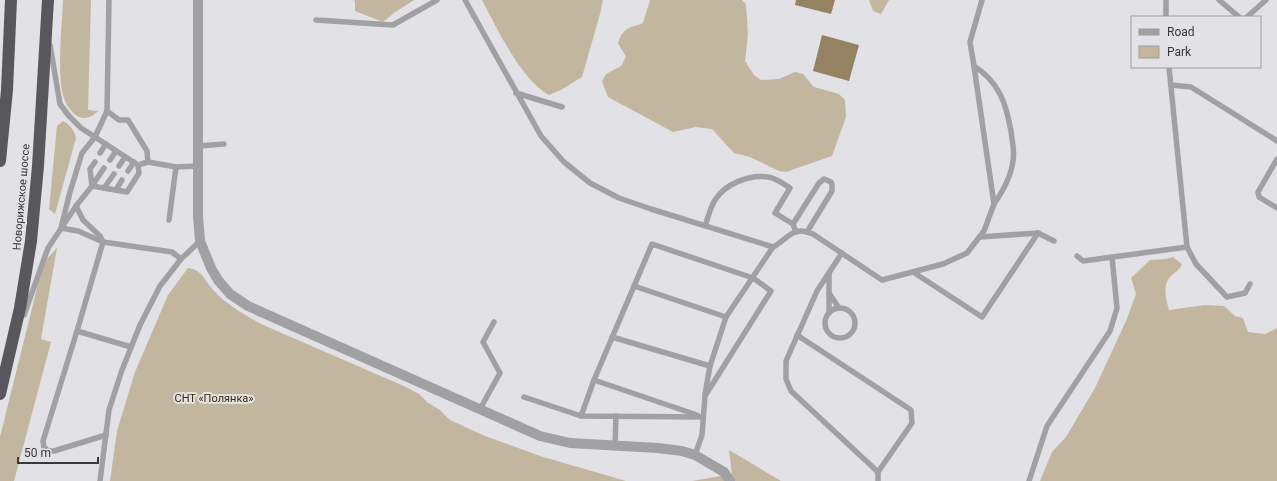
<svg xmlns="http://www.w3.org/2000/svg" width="1277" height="481" font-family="Roboto,sans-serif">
	<rect width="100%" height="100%" fill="#e2e1e6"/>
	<!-- green -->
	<g fill="#c3b69f">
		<path d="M63,0h28l-3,110 10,1c-5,5 -12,9 -19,6 -8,-4 -14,-14 -16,-22 -6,-26 -1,-68 0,-95z"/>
		<path d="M354,0h60l-20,13 -11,9 -28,-11v-9z"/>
		<path d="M482,0h121l-3,14 -18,63 -21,13 -12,5c-28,-15 -52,-67 -67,-95z"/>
		<path d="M650,0h92l4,4 2,31 -3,26 9,14 7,5 18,-1 16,-7 8,2 11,13 25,7 6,6 1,17 -14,39 -46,16 -7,-1 -29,-14 -16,-4 -22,-24 -16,-2 -23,5 -65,-35 -6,-16 4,-7 15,-8 5,-9 -8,-14c5,-15 11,-15 25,-20z"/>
		<path d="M869,0h20l-8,14 -8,-3z"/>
		<path d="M63,121c7,4 11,9 13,17l-21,76 -6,-5 8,-83z"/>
		<path d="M57,248l-16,91 10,3 -37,139h-14v-44l40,-161 7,-17z"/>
		<path d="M1173,257l9,7c-3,7 -6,7 -11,12 -9,8 -5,23 -2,34l36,-5 19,1 11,10 8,2 5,14 17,2 12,-6v153h-237l12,-29 14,-15 29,-49 31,-67 10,-27 -5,-16 19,-18 16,-1z"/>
		<path d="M188,268c12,1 15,9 21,17 14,18 33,28 52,39l145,63 13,7 8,8 13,8 10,10 35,16 55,20 86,25h-516l7,-50 18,-59 33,-77z"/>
		<path d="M729,450l52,31h-89l40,-7z"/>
	</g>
	<!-- water -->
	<g fill="#948263">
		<path d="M796,0h39l-4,14 -36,-9z"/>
		<path d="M822,35l37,10 -10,36 -36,-10z"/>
	</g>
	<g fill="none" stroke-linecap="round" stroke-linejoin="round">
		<!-- lane -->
		<g stroke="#a1a1a3" stroke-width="5.5">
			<path d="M109,0l-2,111 -12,26 -13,16 -12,39 -9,36 17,3 25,11 69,10 9,7"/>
			<path d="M465,0l76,136 23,26 26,21 29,15 32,11 122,38"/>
			<path d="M1166,0v17"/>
			<path d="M1219,0l20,17"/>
			<path d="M1247,17l19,-17"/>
			<path d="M316,20l77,5 44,-25"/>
			<path d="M50,45l10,59 9,12 12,12 57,37 1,8 -12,19 -35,-6"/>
			<path d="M974,66c25,16 32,37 37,65 1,10 4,20 2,30 -2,16 -10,30 -19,43"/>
			<path d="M1171,85l20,2 86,54"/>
			<path d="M516,93l46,14"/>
			<path d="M107,111l12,9h9l19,31 1,11"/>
			<path d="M199,146l25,-2"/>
			<path d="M100,153l6,-9"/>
			<path d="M1277,159l-19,33 1,5 18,11"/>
			<path d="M110,160l6,-9"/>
			<path d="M138,165l10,-3 28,5 22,-1"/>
			<path d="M119,166l6,-9"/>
			<path d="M128,171l6,-9"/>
			<path d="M92,186l-2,-17 5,-7"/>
			<path d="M104,188l10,-14"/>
			<path d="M116,190l6,-10"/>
			<path d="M76,206l7,14 17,16 3,6 -26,89 54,16"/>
			<path d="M169,220l7,-53"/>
			<path d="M793,224l26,-41 5,-4 7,3 1,3v6l-25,41"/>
			<path d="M705,226c3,-8 5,-18 10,-26 10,-16 34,-26 53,-23 8,1 16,7 22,11l-15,25 18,11 3,8"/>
			<path d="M980,237l58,-4 16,8"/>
			<path d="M1187,247l9,17 31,33 18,-4 5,-9"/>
			<path d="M842,253l-25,38 -31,70v18l5,12 87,81"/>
			<path d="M1077,256l6,5 104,-14 -18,-180"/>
			<path d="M913,272l69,45 56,-84"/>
			<path d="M634,286l92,31"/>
			<path d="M829,293l10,15"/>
			<circle cx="840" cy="323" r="15"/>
			<path d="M829,313v-39"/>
			<path d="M24,315l24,-67 28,-42 16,-20 12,-18"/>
			<path d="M77,331l-34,110 1,6 4,4h6l52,-16"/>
			<path d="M797,335l114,75 1,13 -34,49v9"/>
			<path d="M612,337l98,29 16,-49 47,-70c15,-8 19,-22 40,-13l69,46 61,-16 24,-11 17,-22 10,-27 -20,-138 -4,-24 12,-42"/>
			<path d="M594,380l103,35"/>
			<path d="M705,394l5,-28"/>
			<path d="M524,397l57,19 122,1"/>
			<path d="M480,409l20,-36 -17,-31 11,-20"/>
			<path d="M581,416l13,-36 58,-136 101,34 18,13 -66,105 -3,39 -7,20"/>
			<path d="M615,446l1,-30"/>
			<path d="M100,481l9,-71 13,-40 18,-45 20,-39 21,-27 19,-18"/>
			<path d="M1029,481l18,-55 63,-95 7,-23 -5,-51"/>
		</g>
		<!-- street -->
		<path stroke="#a1a1a3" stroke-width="10" d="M198,0v216l2,25 11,27 7,12 12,14 18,12 292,130 30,7 88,5 24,3 13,4 29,17 6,9"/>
		<!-- highway -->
		<g stroke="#58575b" stroke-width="12">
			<path d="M0,161l7,-71 4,-90"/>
			<path d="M0,394l20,-86 11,-67 7,-75 10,-166"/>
		</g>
	</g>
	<g text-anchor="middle" stroke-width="4" stroke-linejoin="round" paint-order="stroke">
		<!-- street labels -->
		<g font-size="11" fill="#383739" stroke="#e2e1e6">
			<text transform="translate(21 197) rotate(-85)" y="4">Новорижское шоссе</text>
		</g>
		<!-- park labels -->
		<g font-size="11" fill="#3e2900" stroke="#e2e1e6">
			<text x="214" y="402">СНТ «Полянка»</text>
		</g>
	</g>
	<!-- legend -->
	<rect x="1131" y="16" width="130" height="52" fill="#e2e1e6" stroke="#9e9da1"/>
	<rect x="1139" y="29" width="20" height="6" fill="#a1a1a3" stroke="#9e9da1"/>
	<text x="1167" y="36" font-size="12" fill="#383739">Road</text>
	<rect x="1139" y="46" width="20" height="12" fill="#c3b69f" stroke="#9e9da1"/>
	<text x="1167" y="56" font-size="12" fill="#383739">Park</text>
	<!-- scale -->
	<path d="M18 457v6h80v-6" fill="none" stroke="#383739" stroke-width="2"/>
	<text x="24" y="457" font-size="12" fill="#383739" stroke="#e2e1e6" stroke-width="3" paint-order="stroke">50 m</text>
</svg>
